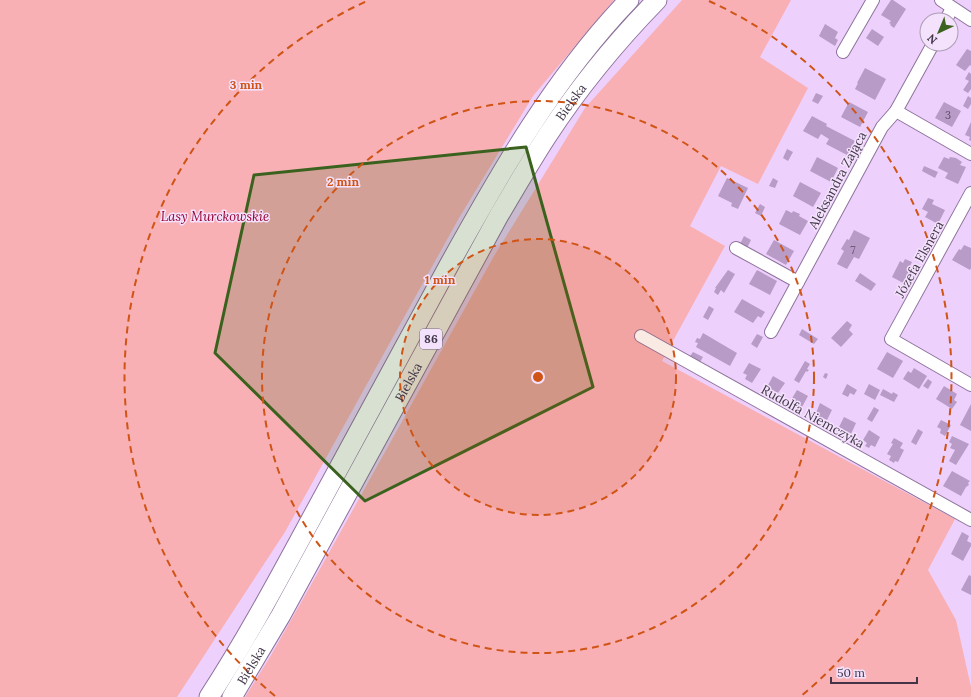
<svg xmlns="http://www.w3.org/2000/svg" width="971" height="697" font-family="Lora,serif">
	<rect width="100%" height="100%" fill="#eed0fd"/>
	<!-- green -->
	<g fill="#f8b0b5">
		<path d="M0,0h614l-81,96 -74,122 -174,314 -108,165h-177z"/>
		<path d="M682,0h109l-31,57 48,31 -50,96 -37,-18 -31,60 35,20 -63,115 293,158 -27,51 28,50 15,67v10h-726l25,-40 46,-81 178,-320 91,-148z"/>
	</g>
	<!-- building -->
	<g fill="#b89bc6">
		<path d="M891,0h2l13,9 -12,19 -4,-3 1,-1 -2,-1 2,-2 -10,-6z"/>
		<path d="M825,24l13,8 -3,6 3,2 -3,6 -16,-10z"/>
		<path d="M872,29l12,8 -6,9 -12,-8z"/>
		<path d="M967,49l4,2v15l-1,-1 -5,6 -9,-6z"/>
		<path d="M865,68l21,11 -11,21 -20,-11 3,-6h-1z"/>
		<path d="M969,72l2,2v15l-3,4 -5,-3 6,-9 -4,-2z"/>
		<path d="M816,93l7,3 -5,8 -6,-3z"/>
		<path d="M968,96l3,2v6l-3,5 -5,-3z"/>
		<path d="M849,102l19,10 -8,15 -19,-10z"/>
		<path d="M944,102l17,9 -9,16 -17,-9z"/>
		<path d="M812,116l15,8 -1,2 29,15 -8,14 -21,-11 3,-5 -8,-5 -3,5 -15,-8z"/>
		<path d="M971,122v19l-2,-1 1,-3 -5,-2z"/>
		<path d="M787,149l6,3 -5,9 -5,-3z"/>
		<path d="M817,157l21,11 -7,14 -21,-11z"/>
		<path d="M944,157l5,2 1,-2 6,1 6,4 -2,3 6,2 -8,17 -13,-6 3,-5 -10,-5z"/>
		<path d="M924,166l14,6 -3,6 -13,-7z"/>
		<path d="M727,178l21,10 -10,21 -7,-3 1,-3 -14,-7z"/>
		<path d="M773,178l5,3 -3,7 -6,-2z"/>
		<path d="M800,182l21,11 -8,14 -20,-11z"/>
		<path d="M928,198l6,2 -2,4 13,6 -7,14 -13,-7 3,-5 -6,-3z"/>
		<path d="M760,204l5,3 -4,9 -6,-3z"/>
		<path d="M786,210l6,3 1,-2 7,3 -1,2 9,5 -8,14 -21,-11z"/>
		<path d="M854,230l16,8 -11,21 -5,-2 -7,12 -10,-5 7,-13 -3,-2 6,-10 2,1z"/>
		<path d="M744,236l7,4 -5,10 -7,-4z"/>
		<path d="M774,240l20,11 -8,14 -20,-11z"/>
		<path d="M964,245l7,3v20l-1,2 -18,-10 7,-11 2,1z"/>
		<path d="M905,259l7,3 -2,4 5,3 -8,16 -15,-8 8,-16 3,2z"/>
		<path d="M728,270l7,4 -11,19 -3,-3 -3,5 -4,-3 2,-4h-1z"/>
		<path d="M757,270l20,11 -7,14 -21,-11z"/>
		<path d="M860,273l16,11 -5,7 -16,-10z"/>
		<path d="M742,299l23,13 -4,6 -3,-2 -5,7 -19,-11z"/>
		<path d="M709,306l5,3 -6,11 -5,-3z"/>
		<path d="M847,321l5,4 -3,5 4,4 -12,13 -10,-9z"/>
		<path d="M802,329l16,10 -4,5 -15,-9z"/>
		<path d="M703,333l34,20 -7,13 -34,-19 2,-4 -3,-1 2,-4 3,1z"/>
		<path d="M757,334l6,3 -6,11 -6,-4z"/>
		<path d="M693,352l10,5 -3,5 -10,-6z"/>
		<path d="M887,352l16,9 -10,17 -16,-9z"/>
		<path d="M805,361l5,3 -3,5 2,1 -2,2 -1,-1 -7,12 -5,-3z"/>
		<path d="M749,363l12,6 -9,14 -7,-4 2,-4 -4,-2z"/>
		<path d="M914,368l13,8 -8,13 -16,-10 5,-8 3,2z"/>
		<path d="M825,373l3,1 -2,5 -3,-2z"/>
		<path d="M773,376l12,7 -7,10 -11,-6z"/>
		<path d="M928,379l4,3 -4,7 -5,-3z"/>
		<path d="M847,384l10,6 -3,5 -4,-2 -2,4 -6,-3z"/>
		<path d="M869,384l11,6 -5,10 -11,-6z"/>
		<path d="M944,386l13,8 -3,6 3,2 -5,7 -16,-10z"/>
		<path d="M883,389l9,5 1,-2 5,3 -4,7 -14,-7z"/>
		<path d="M797,390l11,6 -6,11 -3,-2 -2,3 -7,-4 2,-3 -1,-1z"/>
		<path d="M820,403l12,7 -5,10 -4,-2 -2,4 -7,-4z"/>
		<path d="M971,404v27l-11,-6z"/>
		<path d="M874,407l5,3 -7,12 -5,-3z"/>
		<path d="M844,417l12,6 -5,11 -4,-2 -2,3 -4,-3 2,-3 -4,-2z"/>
		<path d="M941,420l10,5 -6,11 -5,-3 1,-4 -4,-2z"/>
		<path d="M918,429l5,3 -7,13 -5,-3z"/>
		<path d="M869,430l11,7 -5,10 -4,-2 -2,3 -4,-2 2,-3 -4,-3z"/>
		<path d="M952,436l17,8 -13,21 -7,-4 6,-11 -5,-2 2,-4 -3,-2z"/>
		<path d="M894,438l9,5 -3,5 4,2 -6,12 -3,-1 -1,2 -5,-3 2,-4 -4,-2 6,-10 -2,-1z"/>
		<path d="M952,471l18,10 -2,2 1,2 -3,2 -5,9 -18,-10z"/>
		<path d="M962,532l7,4 -2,5 4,2v3l-8,15 -12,-7z"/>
		<path d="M969,575l2,1v19l-10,-5z"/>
	</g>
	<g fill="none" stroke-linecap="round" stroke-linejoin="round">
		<defs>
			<g id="street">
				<path d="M941,0l30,20"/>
				<path d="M946,20l6,-12"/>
				<path d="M843,52l30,-52"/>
				<path d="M896,111l75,43"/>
				<path d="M971,193l-80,146 80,46"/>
				<path d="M736,248l62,34"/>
				<path d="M771,332l111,-205 14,-16 37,-67"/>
				<path d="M641,336l330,184"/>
			</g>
			<g id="primary">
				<path d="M209,697c41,-63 76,-130 112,-196 42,-78 84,-156 127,-234 52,-94 106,-189 181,-267"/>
				<path id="s1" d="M232,697l49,-82 217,-398c16,-27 32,-55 49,-81 32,-49 69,-94 110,-136"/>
			</g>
		</defs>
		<!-- street casing -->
		<use href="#street" stroke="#8e739c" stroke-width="14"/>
		<!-- primary casing -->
		<use href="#primary" stroke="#8e739c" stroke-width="21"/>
		<!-- street -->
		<use href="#street" stroke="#fff" stroke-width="12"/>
		<!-- primary -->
		<use href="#primary" stroke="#fff" stroke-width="19"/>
	</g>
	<!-- marked area -->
	<path fill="#3a621e" fill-opacity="0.2" stroke="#3a621e" stroke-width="3" stroke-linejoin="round" d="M526,147l67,240 -228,114 -150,-148 39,-178z"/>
	<!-- distance rings -->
	<circle cx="538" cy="377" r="138" fill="#cf5415" fill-opacity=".12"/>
	<g fill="none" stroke="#cf5415" stroke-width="2" stroke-dasharray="7 5">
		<circle cx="538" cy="377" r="138"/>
		<circle cx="538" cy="377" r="276"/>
		<path d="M275 696A413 413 0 0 1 367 1M709 1A413 413 0 0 1 801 696"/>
	</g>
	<g text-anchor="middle" stroke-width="3" stroke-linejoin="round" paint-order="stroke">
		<!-- number labels -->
		<g font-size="11" fill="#5f4e67">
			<text x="948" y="119">3</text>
			<text x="853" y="254">7</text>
		</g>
		<!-- shield labels -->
		<rect fill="#f4e2fd" stroke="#77697e" stroke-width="1" x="420" y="329" width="22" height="20" rx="3"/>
		<g font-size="12" font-weight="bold" fill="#413547">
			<text x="431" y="343">86</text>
		</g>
		<!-- street labels -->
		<g font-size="13" fill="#413547" stroke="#f4e2fd">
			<text dy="5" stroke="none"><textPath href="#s1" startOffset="685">Bielska</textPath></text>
			<text transform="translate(837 180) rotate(-62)" y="5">Aleksandra Zająca</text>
			<text transform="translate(919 259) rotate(-61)" y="5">Józefa Elsnera</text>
			<text dy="5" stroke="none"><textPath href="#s1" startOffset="361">Bielska</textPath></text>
			<text transform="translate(813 416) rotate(29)" y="5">Rudolfa Niemczyka</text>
			<text dy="5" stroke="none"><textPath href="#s1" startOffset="37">Bielska</textPath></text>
		</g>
		<!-- park labels -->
		<g font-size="13" font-style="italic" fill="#970231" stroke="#f4e2fd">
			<text x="215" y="221">Lasy Murckowskie</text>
		</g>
	</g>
	<circle cx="538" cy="377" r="6" fill="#cf5415" stroke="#f4e2fd" stroke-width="2"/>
	<g font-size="12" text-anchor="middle" font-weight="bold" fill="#cf5415" stroke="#f4e2fd" stroke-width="3" stroke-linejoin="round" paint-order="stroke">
		<text x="246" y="89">3 min</text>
		<text x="343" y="186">2 min</text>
		<text x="440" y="284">1 min</text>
	</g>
	<!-- north arrow -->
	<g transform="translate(939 32) rotate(224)"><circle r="19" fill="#f4e2fd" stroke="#ac9db4"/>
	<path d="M0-3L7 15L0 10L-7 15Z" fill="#3a621e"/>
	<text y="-6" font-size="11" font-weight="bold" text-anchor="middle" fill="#413547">N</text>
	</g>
	<!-- scale -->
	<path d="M831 677v6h86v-6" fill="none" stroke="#413547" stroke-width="2"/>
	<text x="837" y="677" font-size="12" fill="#413547" stroke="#f4e2fd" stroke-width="3" paint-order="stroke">50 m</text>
</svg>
